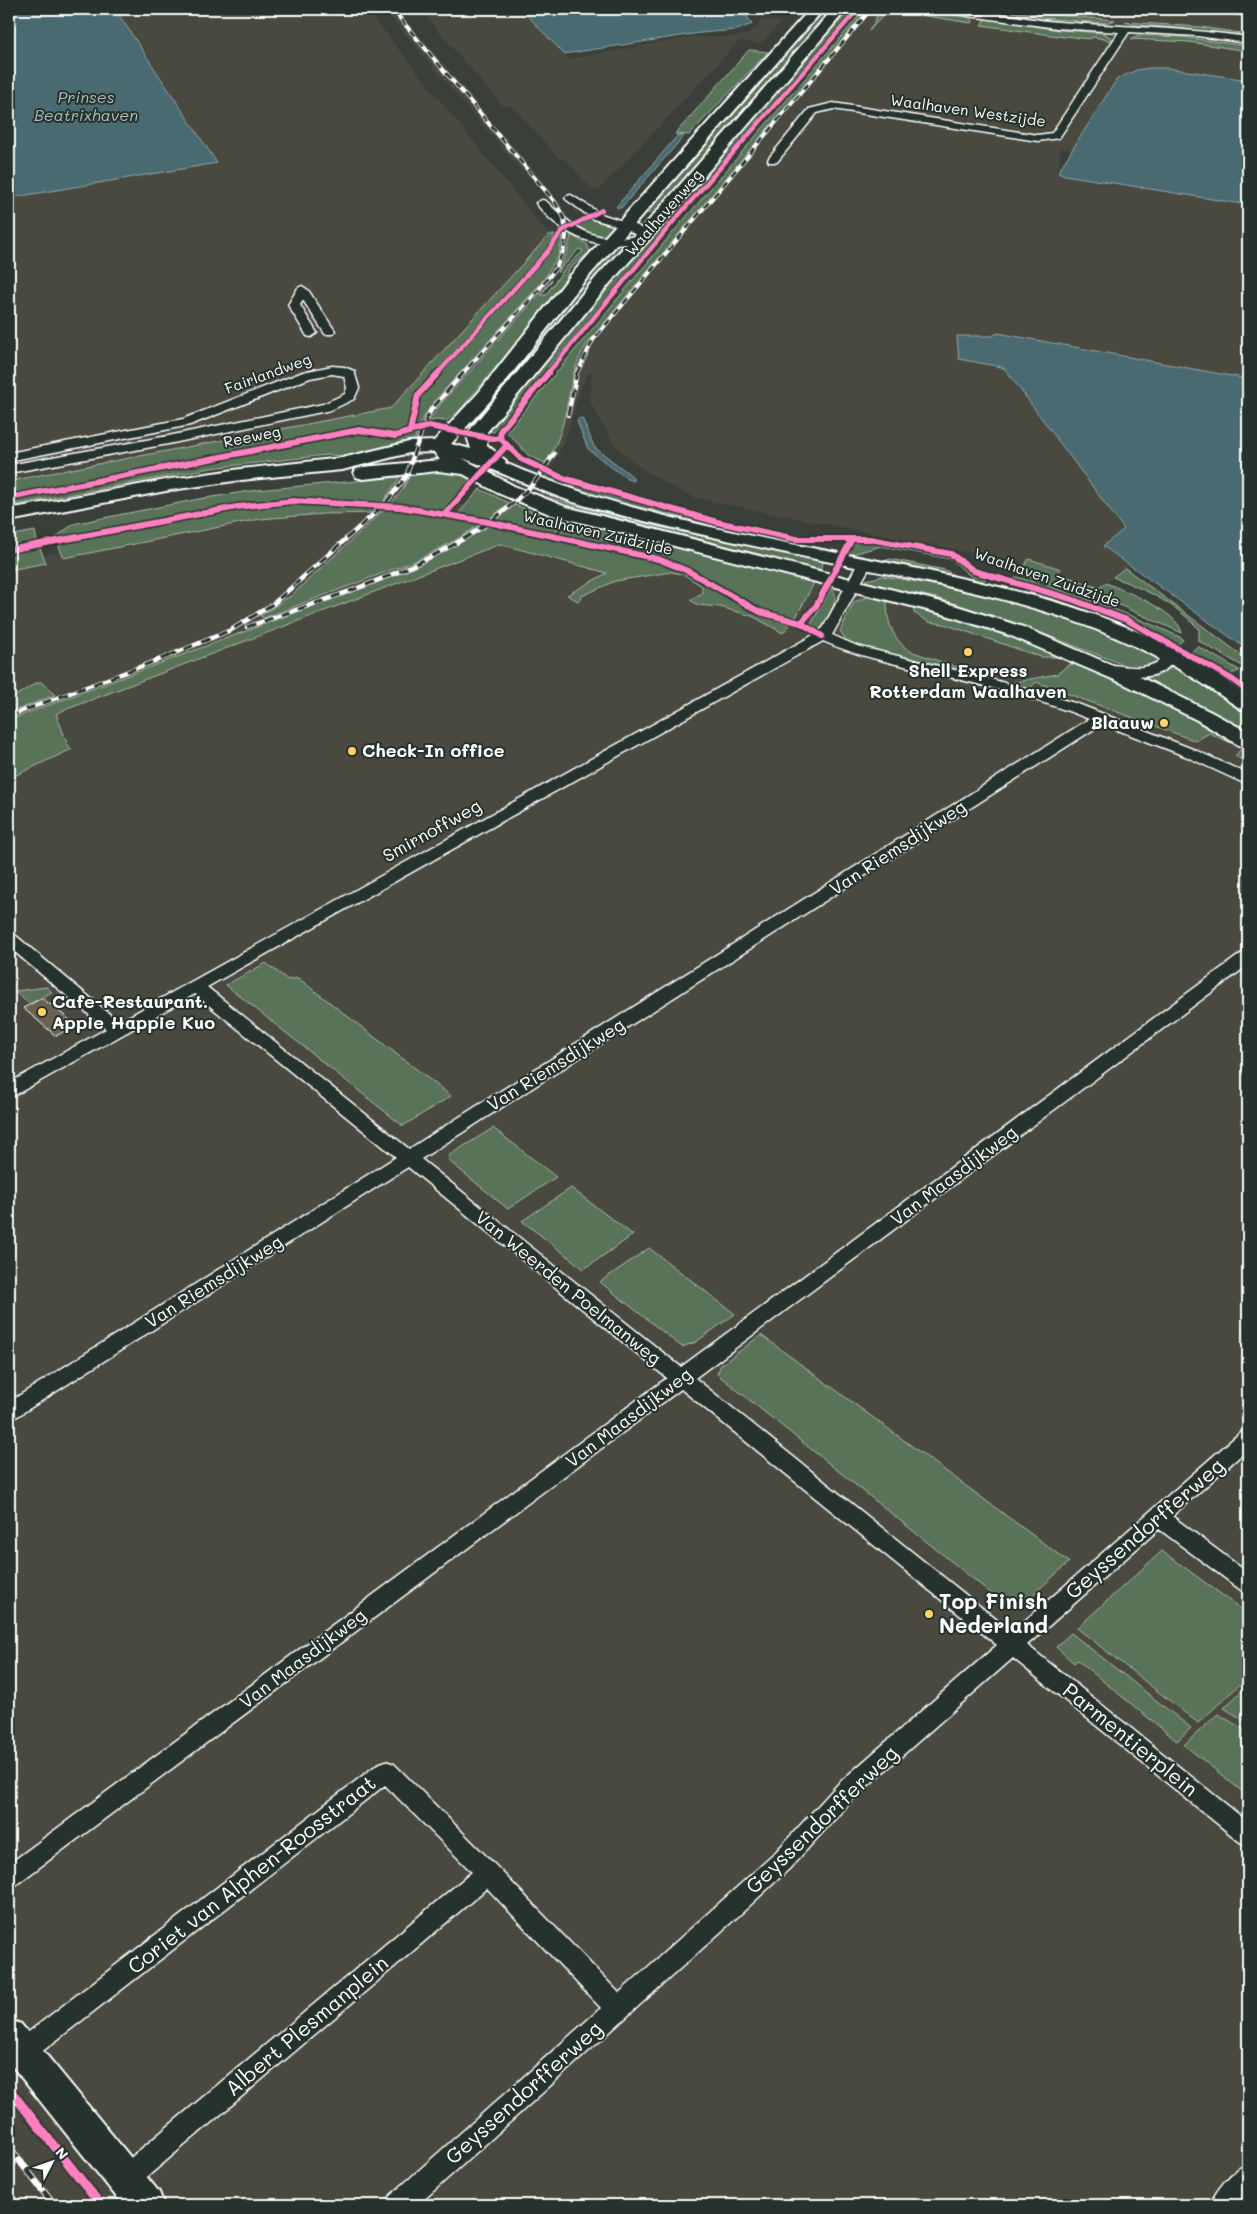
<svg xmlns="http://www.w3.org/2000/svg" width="1257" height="2214" font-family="Mali,sans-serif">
	<rect width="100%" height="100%" fill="#3a4039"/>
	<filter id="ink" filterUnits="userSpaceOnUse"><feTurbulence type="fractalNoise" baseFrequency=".02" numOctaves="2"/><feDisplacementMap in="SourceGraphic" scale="10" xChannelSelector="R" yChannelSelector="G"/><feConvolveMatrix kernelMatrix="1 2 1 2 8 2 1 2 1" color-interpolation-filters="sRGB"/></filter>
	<g filter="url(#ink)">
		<!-- built -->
		<g fill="#484a41">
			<path d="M115,9h251l183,226 -158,173 -382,73v-283l208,-35z"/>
			<path d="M384,9h12l154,180 13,19 8,27 -4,18 -15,27 -116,131 -12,21 -11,39 -12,21 -10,11 29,-8 77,18 27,-25 28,-37 9,-22 13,-61 8,-18 286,-341h13l-10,16 11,-16h366v76l-166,66 -21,-3 -4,26 191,30v185l-231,-22 130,192 -18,6 -30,23 -95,-29 -305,-60 -23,-10 -32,-19 -22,-18 -10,-11 -22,-39 2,-30 -4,1 -7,14 -13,45 -14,31 -11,15 -39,36 252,58 68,12 116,28 156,58 152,78v1457h-1239v-1643l173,-33 82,-13 97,-5 17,-4 8,-7 14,-23 19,-52 9,-16 114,-127 13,-18 8,-27 -6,-29 -5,-8 -38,-38z"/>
			<path d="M419,9h102l48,50 121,-22h45l13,-3 11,-8 1,-7 21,3 -20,22 -22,-3 -140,149h-7l-26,-30 -8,-2 -45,-51 -11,-2z"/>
		</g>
		<!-- green -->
		<g fill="#597358" stroke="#acb9ac">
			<path d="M822,9h8l-20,23 -11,17 -142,166 -15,-3z"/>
			<path d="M851,9h4l-157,181 -7,-1 112,-129z"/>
			<path d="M865,9h3l-278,331c-23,30 -19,66 -32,99 -3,9 -8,16 -13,24l-16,-7 -22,-24 156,-188z"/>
			<path d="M881,9l85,7 6,3 -1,4 -83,-13 -19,21z"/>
			<path d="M979,9l136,11 -9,3 -89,-7 2,-3 -12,-2 -3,3z"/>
			<path d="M988,19l71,11 44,3 9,5v3l-18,-4 -6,2 -21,-3 -2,1 -84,-12 3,-5z"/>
			<path d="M1125,22l75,5 40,6 -10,2 -50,-7 -45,-3z"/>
			<path d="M1138,35l43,2 67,9v5l-59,-9 -58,-3z"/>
			<path d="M749,50l19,2 -79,83 -14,-1z"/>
			<path d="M591,218l10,5 17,3 -13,13 -34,-11z"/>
			<path d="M663,223l5,2 -174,207 -7,-1z"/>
			<path d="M549,235h6l-9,15 -132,145 -6,34 -17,4 -34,-6 -348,67v-13l382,-73z"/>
			<path d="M563,235l-4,20 -17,27 -110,122 -13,21 -5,1 9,-32z"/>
			<path d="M571,235l16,9 3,8 -21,17 -3,10 3,2 -110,130 -13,10 -10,-1 -8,2 14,-20 110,-122 -11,15h5l18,-26 19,-18 -4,-2 -22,24 10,-20z"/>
			<path d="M624,244l-50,59 -40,54 -3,-1c24,-39 52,-76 82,-111z"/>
			<path d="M418,430l-3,9 -31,12 -14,3 -20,2 -23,-1 -116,13 -202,38v-7l350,-67 33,5z"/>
			<path d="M440,471l23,3 8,5 -27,32 -52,-9 9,-10 9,-17z"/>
			<path d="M547,474l56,20 94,25 89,20 -80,-16 -112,-27 -51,-18z"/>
			<path d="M400,477l-17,25 -82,-4 -53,6 -51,7 -142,27 18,-14 126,-25 58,-9z"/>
			<path d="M480,489l29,14 -21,17 -30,-6z"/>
			<path d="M530,491c96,34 197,49 295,69l-7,12 -212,-52 -79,-26z"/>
			<path d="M298,502l31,1 53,5 -5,5 -54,1 -63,5 -196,39 -5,-11 4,-6 128,-25z"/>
			<path d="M515,505l42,16 5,3 -9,10 -58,-13z"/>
			<path d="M387,507l48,7 46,10 -27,17 -39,20 -151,57 -4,-2 32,-21z"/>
			<path d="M570,522l22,3 223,56 -20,38c-23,4 -83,-39 -106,-51 -41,-21 -88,-18 -130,-34z"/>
			<path d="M491,525l170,38 26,11 73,41 30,10 -7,8 -31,-17 -32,-9 -22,-2 -8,-5 12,-7v-7l-19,-12 -12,-2 -56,9 -35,16 1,2 -3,2 -11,-6 40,-22 -107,-29 -438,167 -6,3 12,31 4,4 -60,28 -3,-10v-47l402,-151z"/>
			<path d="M35,531l2,11 -28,5v-11z"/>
			<path d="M872,540l77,15 20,17 20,6 -9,3 -5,-1 -24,-21 -70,-13 -35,10 8,-12z"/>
			<path d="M39,546l7,17 -37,7v-18z"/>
			<path d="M890,559l55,11 9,5 -1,3 -75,-15z"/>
			<path d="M1029,559l32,10 -4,4 42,15 7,-5c19,8 72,28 76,50l-65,-29 -98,-30z"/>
			<path d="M1125,568l123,92v6l-4,1 -45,-26v-12c-24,-26 -53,-39 -86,-52z"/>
			<path d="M883,576l134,24 88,29 52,27 1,6 -6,4 -20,2 -101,-39 -79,-26 -19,-6 -61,-12 -6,-5z"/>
			<path d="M1016,577c58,16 112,36 166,61l1,2 -6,5 -41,-24 -29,-12 -39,-14 -54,-15z"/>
			<path d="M1018,585l54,16 44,16 57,31 -4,2 -48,-27 -64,-23 -30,-8z"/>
			<path d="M831,588c12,9 -5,30 -10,42h-3l-7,-6z"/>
			<path d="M868,597l19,4c0,21 5,38 23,50l67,23 -115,-27 -15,-6 -7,-10 14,-29z"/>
			<path d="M913,605l67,21 83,31h-22l-97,-33 -15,-2 -15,-9z"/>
			<path d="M1197,646l42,24v1l-10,4 -36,-22 -1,-1z"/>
			<path d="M1082,664l140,68 26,16v15l-13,-7 7,-8 -33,-15 -13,8 -160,-59 -6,7 -20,-6 47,-9 11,-9z"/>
			<path d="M1176,665l51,30 21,17v23l-105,-57 15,-2z"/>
			<path d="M41,682l14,13 -46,18v-13l27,-17z"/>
			<path d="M266,963l22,17 10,-2 153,118 -48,30 -177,-141z"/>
			<path d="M47,987l5,5 -22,12 -15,-13z"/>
			<path d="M493,1128l63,49 -48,32 -59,-48 -1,-5z"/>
			<path d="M571,1188l62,47 -49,34 -62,-48z"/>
			<path d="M649,1248l86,66 -39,28 -14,5 -82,-65z"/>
			<path d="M761,1335l308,227 -44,40h-23l-285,-228 4,-9z"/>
			<path d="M1162,1551l86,63v63l-50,46 -121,-95z"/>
			<path d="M1071,1633l120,95 -14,13 -100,-81 -3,3 -18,-16z"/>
			<path d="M1248,1685v38l-24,-15z"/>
			<path d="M1218,1714l30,18v64l-64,-51z"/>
		</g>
		<!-- water -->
		<g fill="#4a6a71" stroke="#92a6aa">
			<path d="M9,9h106l102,154 -208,35z"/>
			<path d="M521,9h209l17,7 5,8 -15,6 -37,3 -136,21z"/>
			<path d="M1190,9h58v8z"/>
			<path d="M1150,68h17l81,12v125l-183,-30 -7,-3 59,-93 20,-9z"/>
			<path d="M678,135l6,1 -63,72 -5,-1z"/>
			<path d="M998,333l250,46v271l-145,-104 21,-17 -119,-160 -4,-2 -42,-8 -2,-23h35z"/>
			<path d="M580,418l3,2 11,27 38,29 2,5 -7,-2 -39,-30 -11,-28z"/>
		</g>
		<!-- building -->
		<path fill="#6a6054" stroke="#fff" d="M42,998l28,22 5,5 -19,11 -33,-28z"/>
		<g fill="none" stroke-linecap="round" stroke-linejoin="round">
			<defs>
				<g id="street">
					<path d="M934,9c42,-3 83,10 125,13 63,5 126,6 189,15v6l-51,-7 -68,-4 -70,106 -21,3 -205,-32 -16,4 -40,49h-8l-1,-2 1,-2 40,-49 24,-6 205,32 14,-2 67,-101 -62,-4 -118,-16z"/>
					<path d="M571,195l30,19 37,12 11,10 -5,5c-43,11 -81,-3 -108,-38l6,-3 4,1c29,29 48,42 91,35l-12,-8 -32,-9 -26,-19 -2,-2 2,-2z"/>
					<path d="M302,286l6,4 27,41 -2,3h-8l-22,-34 -3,5 17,28 -6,4 -4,-1 -19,-31 10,-17z"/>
					<path d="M332,366l12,1 10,4 5,17 -5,11 -23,11 -163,34 -159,29v-8l159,-29 155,-32 22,-10 2,-6 -3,-12 -12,-2 -22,4 -120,47 -181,36v-8l174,-34 120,-47z"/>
					<path d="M865,559l7,4 -40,72 25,11 130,32 91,26 117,46 53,24v11l-63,-29 -83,-32 -681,435 260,208 561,-414 6,-1v13l-553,413 317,254 229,-200 7,-2v19l-76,67 76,57v20l-7,-3 -82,-61 -132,116 221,177v23l-8,-3 -227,-184 -158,139 -66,72 -43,40 -328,296h-32l4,-9 211,-188 -114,-120 -353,300 -9,3 -9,-3 -4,-9 4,-9 356,-298 -87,-87 -354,275 -9,4 -9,-4 -3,-8 3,-8 365,-280 8,-3 8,3 102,102 123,127 154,-138 66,-72 158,-138 -316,-256 -664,495 -8,3v-23l658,-486 -259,-211 -392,250 -7,3v-18l387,-245 -201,-163 -180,101 -6,2v-14l97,-54 -97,-82v-13l6,1 104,87 698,-389 6,-5 35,-65zM823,641c31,14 65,21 98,29 56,14 114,27 168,49l-680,430 -202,-162z"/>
					<path d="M1150,642l5,1 17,13 1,6c-13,18 -38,16 -57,12 -6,-1 -14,-1 -18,-6 8,-10 41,8 61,-7l-1,-3 -15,-12z"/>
					<path d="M1248,2164v31l-9,10h-29c6,-15 23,-36 38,-41z"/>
				</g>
				<g id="secondary">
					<path d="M810,9h14l-242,275 -91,116 -40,44 20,5 -4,-13 5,-9 126,-152 54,-58 181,-208h14l-183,214 -54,60 -123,149v13l19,16 -1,2c134,58 281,78 423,108 80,17 163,36 236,73 30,15 57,33 84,52v15l-7,-2c-30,-20 -59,-40 -92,-56 -90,-46 -191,-65 -289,-85 -88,-18 -176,-36 -263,-59 -47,-12 -89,-35 -135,-51l52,28 52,21 391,99 66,21 115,49 73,36 37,20v15l-8,-1 -43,-26 -73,-36 -115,-49 -66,-21 -391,-99 -52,-21 -37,-20 -25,-3 -75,8 -7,-2 -2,-4 2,-4 7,-2 77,-7 -6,-8 -25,1 -67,17 -101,10 -70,10 -162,31v-12l162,-30 70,-10 101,-11 67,-16 25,-1 45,-49 91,-116z"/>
					<path d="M9,2020l12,4 138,168 5,13h-41l-114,-143z"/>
				</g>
			</defs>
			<!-- street casing -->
			<use href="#street" stroke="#fff" stroke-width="3"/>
			<!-- secondary casing -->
			<use href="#secondary" stroke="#fff" stroke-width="4"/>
			<!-- street -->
			<use href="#street" fill="#26332d" fill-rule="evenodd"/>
			<!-- secondary -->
			<use href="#secondary" fill="#26332d" fill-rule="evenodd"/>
			<defs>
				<g id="rail-far2">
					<path d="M392,9l163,193 9,16 2,18 -2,13 -8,19 -20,25 -73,80"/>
					<path d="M577,373l16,-33 278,-331"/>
				</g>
				<g id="rail-far1">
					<path d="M568,415l9,-43"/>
					<path d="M247,627c95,-34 210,-65 282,-139 10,-10 17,-23 25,-34"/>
					<path d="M168,656l63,-26 42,-26 111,-99 22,-28 18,-53 7,-14 33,-38"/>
					<path d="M9,716l165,-62"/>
				</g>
				<path id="rail" d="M9,2147l45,58"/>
			</defs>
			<!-- rail-far2 casing -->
			<use href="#rail-far2" stroke="#fff" stroke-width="4"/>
			<!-- rail-far1 casing -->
			<use href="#rail-far1" stroke="#fff" stroke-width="4.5"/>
			<!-- rail casing -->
			<use href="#rail" stroke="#fff" stroke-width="7"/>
			<!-- rail-far2 -->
			<use href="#rail-far2" stroke="#26332d" stroke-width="2.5" stroke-dasharray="7" stroke-linecap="butt"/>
			<!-- rail-far1 -->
			<use href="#rail-far1" stroke="#26332d" stroke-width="3" stroke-dasharray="9" stroke-linecap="butt"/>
			<!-- rail -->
			<use href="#rail" stroke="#26332d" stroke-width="5" stroke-dasharray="14" stroke-linecap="butt"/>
			<defs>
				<g id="cycleway-far2">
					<path d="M908,9l75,5"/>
					<path d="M438,373l110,-122 14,-20 40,-21"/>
					<path d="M548,373l124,-150 186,-214"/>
				</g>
				<g id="cycleway-far1">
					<path d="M410,431l8,-36 21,-23"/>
					<path d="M500,438l21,21 42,19 154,44 79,17h74l81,15 23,17 97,28 56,21 103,58 18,13"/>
					<path d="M500,438l1,-8 48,-58"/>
					<path d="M9,498l350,-68 36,6 34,-10 65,13 6,-1"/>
					<path d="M445,514l62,-69"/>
					<path d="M9,550l228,-43 56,-6 107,6 88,15 170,37 30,12 72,41 41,11 21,13"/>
					<path d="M801,623l15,-17 36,-67"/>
				</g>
				<path id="cycleway" d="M9,2089l92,116"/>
			</defs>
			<!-- cycleway-far2 casing -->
			<use href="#cycleway-far2" stroke="#26332d" stroke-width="6"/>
			<!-- cycleway-far1 casing -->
			<use href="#cycleway-far1" stroke="#26332d" stroke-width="9"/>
			<!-- cycleway casing -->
			<use href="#cycleway" stroke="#26332d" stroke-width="12"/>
			<!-- cycleway-far2 -->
			<use href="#cycleway-far2" stroke="#ff80c0" stroke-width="4.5"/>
			<!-- cycleway-far1 -->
			<use href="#cycleway-far1" stroke="#ff80c0" stroke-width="6"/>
			<!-- cycleway -->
			<use href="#cycleway" stroke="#ff80c0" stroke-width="9"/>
		</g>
	</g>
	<!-- markers -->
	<g fill="#ffd166" stroke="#26332d" stroke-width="2">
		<circle cx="968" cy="652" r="5"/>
		<circle cx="1164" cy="723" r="5"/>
		<circle cx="352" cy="751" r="5"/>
		<circle cx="42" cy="1012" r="5"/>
		<circle cx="929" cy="1614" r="5"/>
	</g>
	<g text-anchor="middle" stroke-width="4" stroke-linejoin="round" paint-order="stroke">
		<!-- far-street labels -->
		<g font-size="15" fill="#fff" stroke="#26332d">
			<text transform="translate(968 111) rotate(8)" y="5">Waalhaven Westzijde</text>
			<text transform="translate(664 213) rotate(-49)" y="5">Waalhavenweg</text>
			<text transform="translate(268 374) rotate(-20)" y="5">Fairlandweg</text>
			<text transform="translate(252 437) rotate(-11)" y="5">Reeweg</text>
			<text transform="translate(598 533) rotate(13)" y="5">Waalhaven Zuidzijde</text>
			<text transform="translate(1047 578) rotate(19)" y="5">Waalhaven Zuidzijde</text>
		</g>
		<!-- far-water labels -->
		<g font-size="16" font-style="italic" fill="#aebcbf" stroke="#26332d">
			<text x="86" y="103">Prinses<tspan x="86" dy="18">Beatrixhaven</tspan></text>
		</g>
		<!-- poi labels -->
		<g font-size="18" font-weight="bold" fill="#fff" stroke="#26332d" text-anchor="start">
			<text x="968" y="677" text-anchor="middle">Shell Express<tspan x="968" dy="21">Rotterdam Waalhaven</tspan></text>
			<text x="1154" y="729" text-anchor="end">Blaauw</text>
			<text x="362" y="757">Check-In office</text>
			<text x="52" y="1008">Cafe-Restaurant.<tspan x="52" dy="21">Appie Happie Kuo</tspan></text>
		</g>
		<!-- street labels -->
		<g font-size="18" fill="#fff" stroke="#26332d">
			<text transform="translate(432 831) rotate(-29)" y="6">Smirnoffweg</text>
			<text transform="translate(898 848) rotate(-33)" y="6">Van Riemsdijkweg</text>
			<text transform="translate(556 1065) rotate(-32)" y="6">Van Riemsdijkweg</text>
			<text transform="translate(954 1176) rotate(-37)" y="6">Van Maasdijkweg</text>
			<text transform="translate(214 1282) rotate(-32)" y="6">Van Riemsdijkweg</text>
			<text transform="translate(568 1288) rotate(39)" y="6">Van Weerden Poelmanweg</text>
			<text transform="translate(629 1418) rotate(-37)" y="6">Van Maasdijkweg</text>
			<text transform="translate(303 1659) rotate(-37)" y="6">Van Maasdijkweg</text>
		</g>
		<!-- near-street labels -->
		<g font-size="21" fill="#fff" stroke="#26332d">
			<text transform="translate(1145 1529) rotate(-41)" y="7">Geyssendorfferweg</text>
			<text transform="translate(1130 1740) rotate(39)" y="7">Parmentierplein</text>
			<text transform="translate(822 1820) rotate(-44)" y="7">Geyssendorfferweg</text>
			<text transform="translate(252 1875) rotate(-38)" y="7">Coriet van Alphen-Roosstraat</text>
			<text transform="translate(307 2026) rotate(-40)" y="7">Albert Plesmanplein</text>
			<text transform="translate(524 2093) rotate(-42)" y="7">Geyssendorfferweg</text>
		</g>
		<!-- near-poi labels -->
		<g font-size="21" font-weight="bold" fill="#fff" stroke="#26332d" text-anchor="start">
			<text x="939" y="1609">Top Finish<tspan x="939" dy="24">Nederland</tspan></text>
		</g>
	</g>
	<!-- margin -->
	<rect width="1257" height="2214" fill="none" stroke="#26332d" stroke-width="30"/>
	<rect x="15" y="15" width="1227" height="2184" fill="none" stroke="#fff" stroke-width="2" filter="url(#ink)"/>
	<!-- north arrow -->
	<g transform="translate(52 2162) rotate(49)" stroke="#26332d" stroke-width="4" paint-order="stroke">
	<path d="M0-4L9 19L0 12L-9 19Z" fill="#ffffff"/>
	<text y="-8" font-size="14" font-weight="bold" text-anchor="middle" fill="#ffffff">N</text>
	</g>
</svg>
